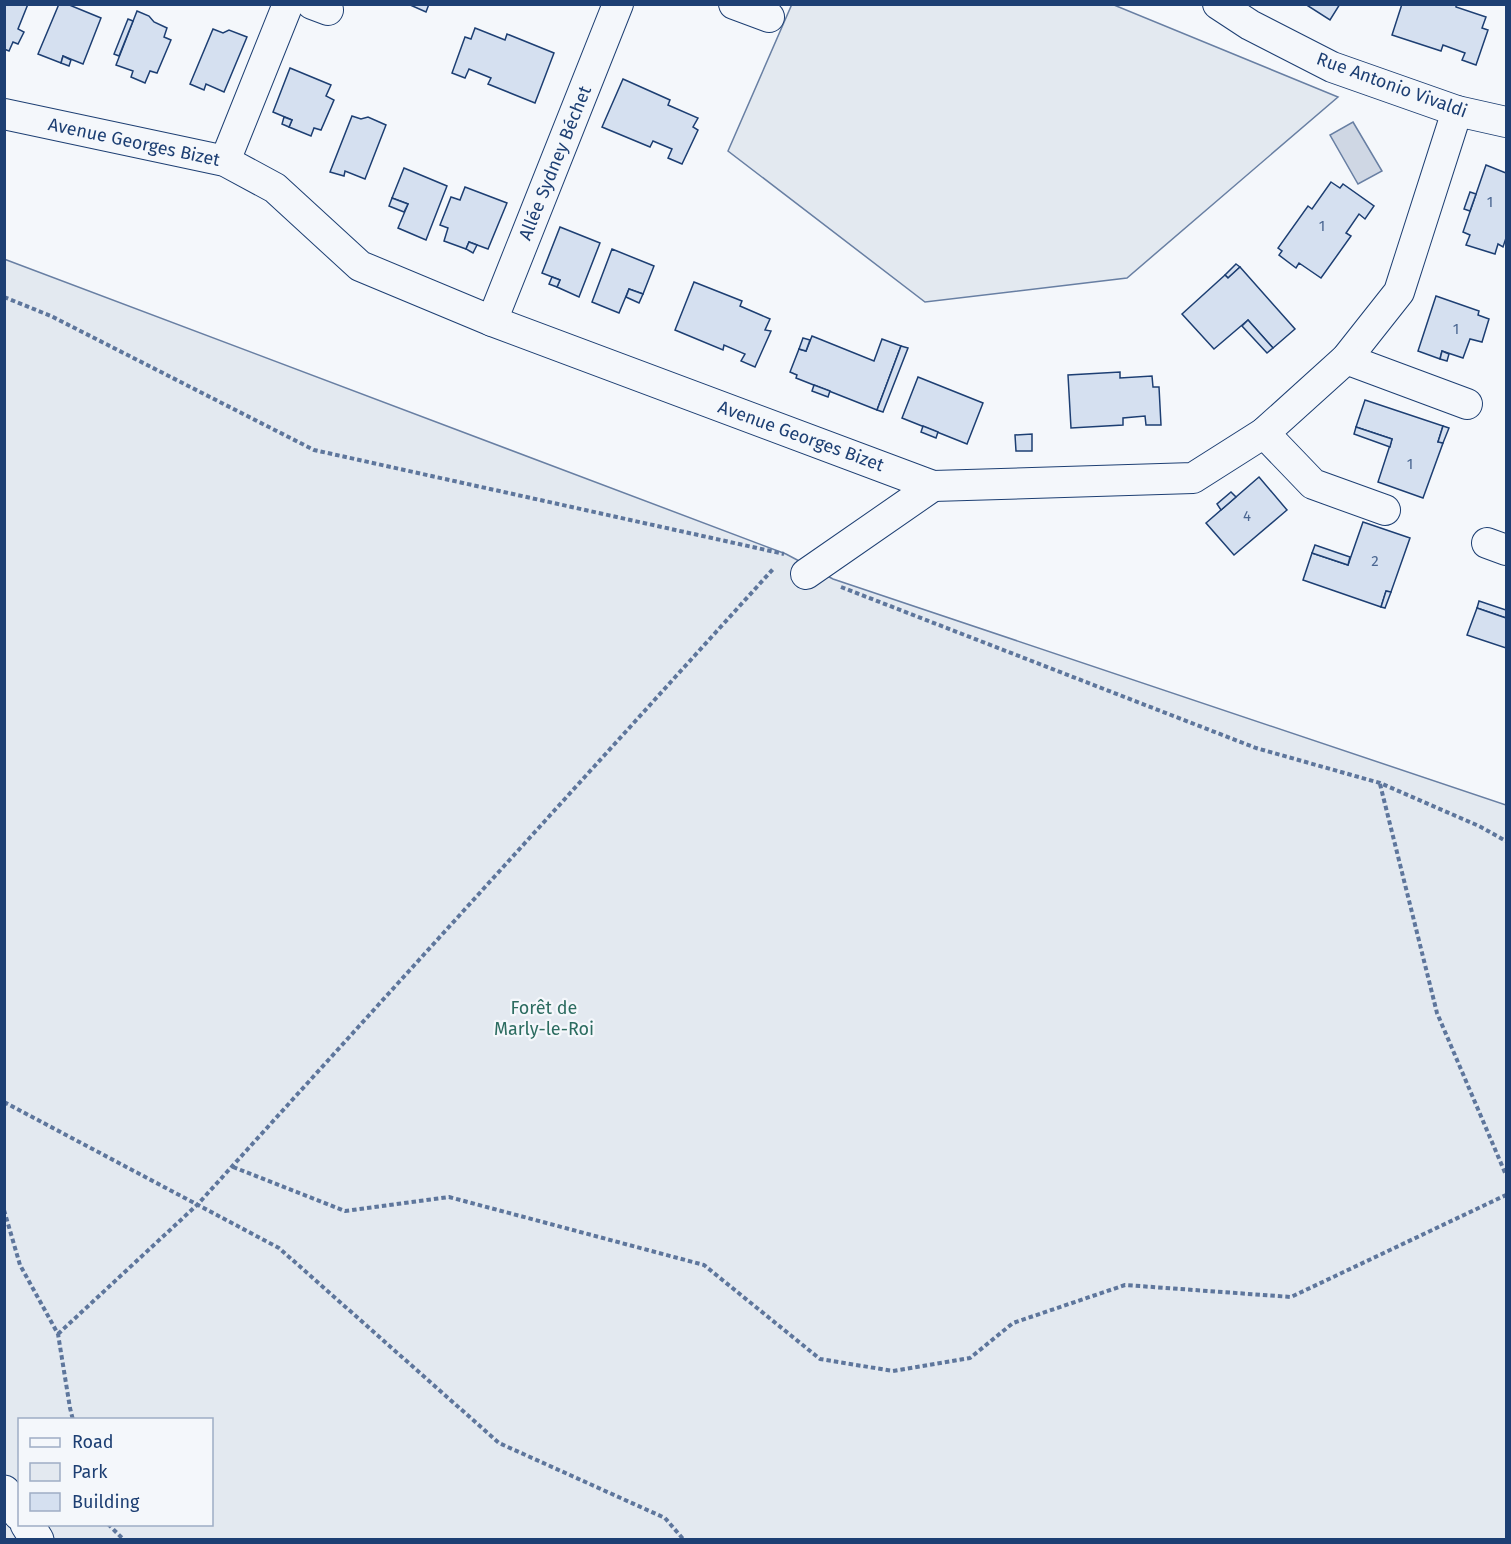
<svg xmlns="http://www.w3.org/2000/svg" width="1511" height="1544" font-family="'Fira Sans',sans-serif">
	<rect width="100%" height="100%" fill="#f4f7fb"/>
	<!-- green -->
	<g fill="#e3e9f0" stroke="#687fa3" stroke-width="1.5" fill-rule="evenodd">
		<path d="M792,4l322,1 224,92 -211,181 -202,24 -197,-151z"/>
		<path d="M4,259l782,295 47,25 673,226v734h-1501zM20,1420h192v104h-192z"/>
	</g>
	<!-- water -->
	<path fill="#cfd7e4" stroke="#687fa3" stroke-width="1.5" d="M1353,122l29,49 -24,13 -28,-49z"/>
	<!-- building -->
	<g fill="#d5e0f0" stroke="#1d3f73" stroke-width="1.5">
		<path d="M4,4h24l-10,25 6,3 -6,12 -5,-2 -4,9 -5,-2z"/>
		<path d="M59,4h8l34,14 -18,46 -20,-8 -2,7 -23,-9z"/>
		<path d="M408,4h21l-3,8z"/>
		<path d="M1305,4h35l-10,16z"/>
		<path d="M1402,4h54v3l30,10 -4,11 6,2 -12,35 -14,-5 3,-7 -22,-8 -2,6 -49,-16z"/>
		<path d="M137,11l12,5 5,6 13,6 -3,9 7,3 -14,33 -7,-2 -5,12 -14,-6 2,-6 -17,-6z"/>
		<path d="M128,19l5,2 -14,35 -5,-2z"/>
		<path d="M475,28l30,12 2,-6 47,19 -19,50 -47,-19 3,-6 -22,-9 -4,9 -13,-5 13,-36 6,2z"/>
		<path d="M213,29l10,4 6,-3 18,7 -23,55 -18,-8 -2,6 -14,-6z"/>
		<path d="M63,56l8,4 -2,6 -8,-3z"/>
		<path d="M290,68l41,17 -5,11 8,4 -13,30 -7,-2 -3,8 -22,-9 3,-7 -19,-8z"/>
		<path d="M623,79l47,21 -2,5 30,13 -5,9 5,3 -16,34 -14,-6 4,-9 -19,-8 -3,6 -48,-20z"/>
		<path d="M352,116l9,3 7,-2 18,8 -21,54 -20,-8 -1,5 -14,-4z"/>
		<path d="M284,117l8,3 -3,7 -7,-3z"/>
		<path d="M1486,165l20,8v65l-3,9 -5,-3 -3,10 -29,-9 4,-10 -7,-3z"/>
		<path d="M404,168l43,18 -21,54 -28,-12 10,-24 -16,-6z"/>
		<path d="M1331,182l9,6 3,-4 31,22 -9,13 -6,-5 -13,19 5,3 -30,42 -22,-15 -3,5 -17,-13 3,-4 -4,-3 30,-42 4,3z"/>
		<path d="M465,187l42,16 -19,46 -19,-7 -3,7 -22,-8 4,-13 -8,-3 11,-28 9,3z"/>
		<path d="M1470,192l6,2 -6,17 -6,-2z"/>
		<path d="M392,198l16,6 -4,8 -15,-6z"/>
		<path d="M560,227l40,16 -21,54 -22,-10 3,-7 -18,-7z"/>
		<path d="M469,242l8,3 -4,8 -7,-4z"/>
		<path d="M612,249l42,17 -11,28 -14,-5 -10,24 -27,-11z"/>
		<path d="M1236,264l4,3 -12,11 -3,-3z"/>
		<path d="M1240,267l55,62 -22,19 -25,-28 -34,29 -32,-35 43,-39 3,3z"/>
		<path d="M552,277l8,3 -3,7 -8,-3z"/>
		<path d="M694,282l48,19 -2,5 30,13 -5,11 6,1 -16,36 -14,-6 4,-7 -21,-9 -1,5 -48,-20z"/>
		<path d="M629,289l14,5 -4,9 -13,-6z"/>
		<path d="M1436,296l43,15 -1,4 11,4 -7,23 -12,-3 -7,19 -21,-7 -2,8 -22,-8z"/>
		<path d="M1248,320l25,28 -6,5 -25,-27z"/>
		<path d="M812,336l62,25 8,-22 19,7 -24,64 -81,-32 1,-3 -7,-3 9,-23 7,2z"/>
		<path d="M803,338l7,2 -4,11 -7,-2z"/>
		<path d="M901,346l7,2 -25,64 -6,-2z"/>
		<path d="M1442,351l7,3 -2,7 -7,-2z"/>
		<path d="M1120,372v6l32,-2 1,11h6l2,38h-15l-1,-9 -22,2v7l-52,3 -3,-53z"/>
		<path d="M918,377l65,26 -16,41 -65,-26z"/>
		<path d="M814,385l16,6 -2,6 -16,-6z"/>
		<path d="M1365,400l78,26 -5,16 5,1 -20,55 -45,-16 14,-43 -36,-12z"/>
		<path d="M923,426l15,6 -2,6 -15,-6z"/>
		<path d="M1443,426l6,2 -6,15 -5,-1z"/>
		<path d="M1356,427l36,12 -2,8 -36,-13z"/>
		<path d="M1032,434v17h-16l-1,-16z"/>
		<path d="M1259,477l28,33 -53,45 -28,-32z"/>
		<path d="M1231,492l5,5 -15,13 -4,-6z"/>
		<path d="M1363,522l47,16 -19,54 -5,-1 -5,16 -78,-27 9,-27 36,12z"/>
		<path d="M1315,545l35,12 -2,8 -36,-12z"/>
		<path d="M1386,591l5,1 -6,16 -4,-1z"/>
		<path d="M1479,601l27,9v8l-29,-10z"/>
		<path d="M1477,608l29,10v30l-39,-13z"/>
	</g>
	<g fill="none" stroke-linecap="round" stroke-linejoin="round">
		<defs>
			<g id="street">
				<path d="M312,4l16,6"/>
				<path d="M734,4l35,13"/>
				<path d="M1218,4l32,21 82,42 125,44 49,11"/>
				<path d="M4,114l221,47 50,27 85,78 132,55 441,165 260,-8 71,-45 82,-74 53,-67 58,-181"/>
				<path d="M225,161l63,-157"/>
				<path d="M492,321l126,-317"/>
				<path d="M1346,359l121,45"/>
				<path d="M1264,433l49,51 72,26"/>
				<path d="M1487,543l19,7"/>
				<path d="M806,574l127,-88"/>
			</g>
			<g id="highway">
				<path d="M4,1492l16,22"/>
				<path d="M27,1524l10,16"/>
			</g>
		</defs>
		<!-- street casing -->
		<use href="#street" stroke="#1d3f73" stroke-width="32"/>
		<!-- highway casing -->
		<use href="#highway" stroke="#1d3f73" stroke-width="35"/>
		<!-- path -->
		<g stroke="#5e769c" stroke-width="4" stroke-dasharray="4.5 3" stroke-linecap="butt">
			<path d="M4,297l47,19 263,134 470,104"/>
			<path d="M841,587l415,161 124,35 99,43 27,15"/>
			<path d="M1380,784l57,229 69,162"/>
			<path d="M4,1102l275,146 220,195 166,75 19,22"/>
			<path d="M233,1167l112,44 104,-14 255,68 116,94 73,12 77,-13 43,-35 112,-38 166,12 215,-102"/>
			<path d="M4,1210l16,55 38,69 12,74 3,12"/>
			<path d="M58,1334l140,-130 576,-636"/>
			<path d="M108,1524l16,16"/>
		</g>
		<!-- street -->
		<use href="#street" stroke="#f4f7fb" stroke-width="30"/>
		<!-- highway -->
		<use href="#highway" stroke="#f4f7fb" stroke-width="33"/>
	</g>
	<g text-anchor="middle" stroke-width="4.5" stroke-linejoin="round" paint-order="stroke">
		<!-- number labels -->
		<g font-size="15" fill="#4b6792">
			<text x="1490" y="207">1</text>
			<text x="1322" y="231">1</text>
			<text x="1456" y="334">1</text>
			<text x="1410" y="469">1</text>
			<text x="1247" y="521">4</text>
			<text x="1375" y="566">2</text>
		</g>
		<!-- street labels -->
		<g font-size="18" fill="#1d3f73" stroke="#f4f7fb">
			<text transform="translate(1392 85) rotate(20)" y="6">Rue Antonio Vivaldi</text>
			<text transform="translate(134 142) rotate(12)" y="6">Avenue Georges Bizet</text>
			<text transform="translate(555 163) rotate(-68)" y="6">Allée Sydney Béchet</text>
			<text transform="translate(801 436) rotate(20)" y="6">Avenue Georges Bizet</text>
		</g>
		<!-- park labels -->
		<g font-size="18" fill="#2c6c60" stroke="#f4f7fb">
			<text x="544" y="1014">Forêt de<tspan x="544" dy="21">Marly-le-Roi</tspan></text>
		</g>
	</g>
	<!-- border -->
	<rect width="1511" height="1544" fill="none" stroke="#1d3f73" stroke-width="12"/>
	<!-- legend -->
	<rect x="18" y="1418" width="195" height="108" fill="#f4f7fb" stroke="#9eadc5" stroke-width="1.5"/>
	<rect x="30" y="1438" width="30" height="9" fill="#f4f7fb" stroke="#9eadc5" stroke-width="1.5"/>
	<text x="72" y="1448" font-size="18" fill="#1d3f73">Road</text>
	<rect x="30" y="1463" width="30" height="18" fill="#e3e9f0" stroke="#9eadc5" stroke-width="1.5"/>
	<text x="72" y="1478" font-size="18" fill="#1d3f73">Park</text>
	<rect x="30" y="1493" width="30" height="18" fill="#d5e0f0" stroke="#9eadc5" stroke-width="1.5"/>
	<text x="72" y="1508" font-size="18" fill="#1d3f73">Building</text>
</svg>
